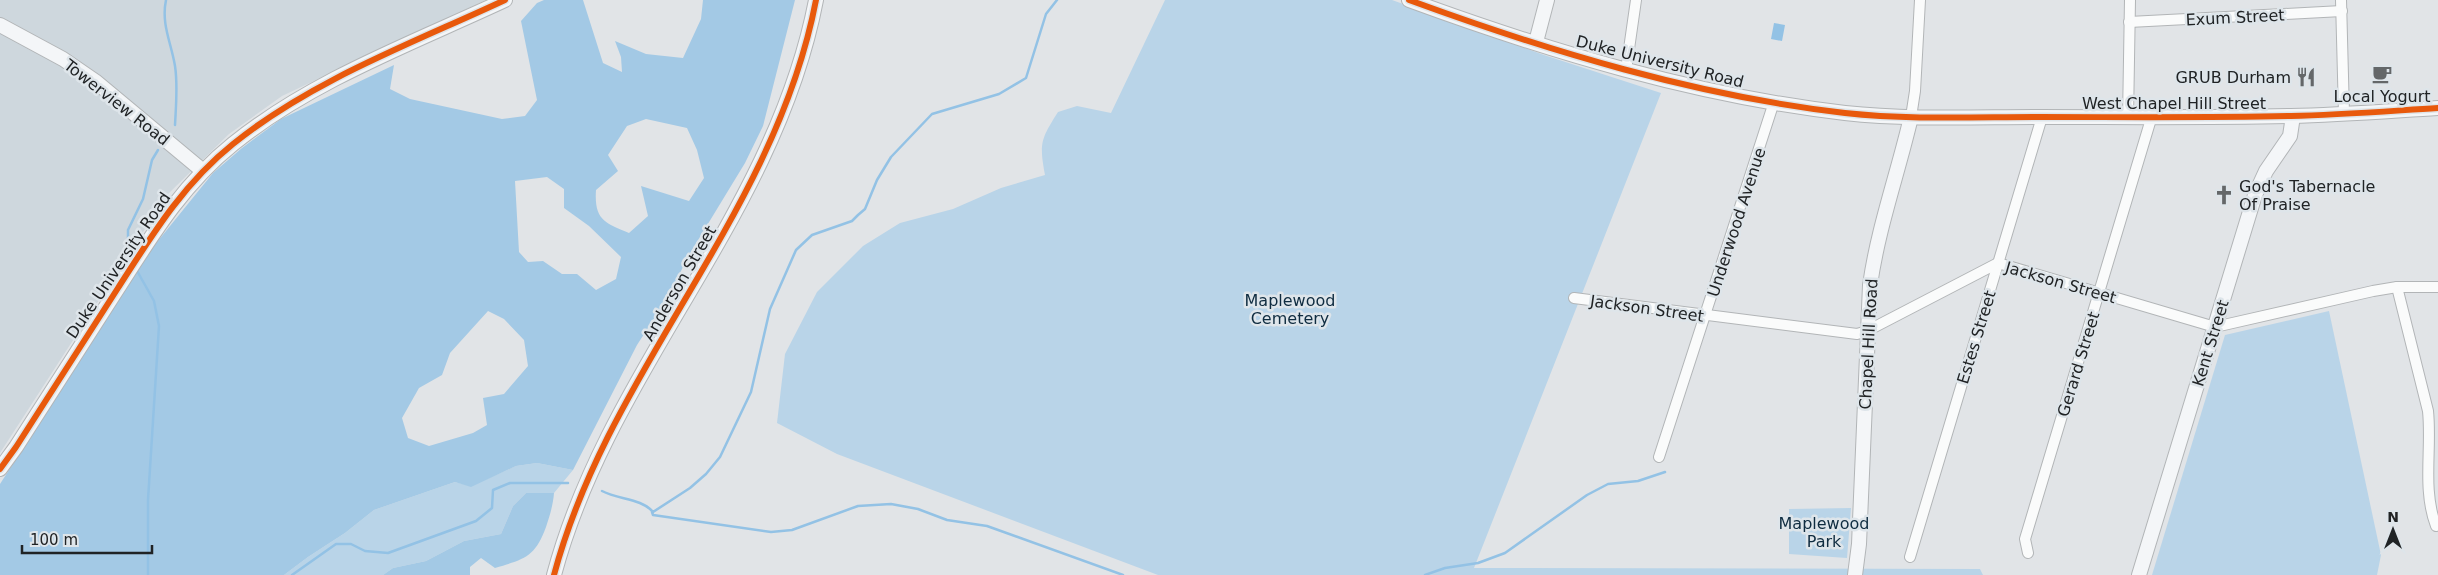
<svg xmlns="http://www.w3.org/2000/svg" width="2438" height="575" font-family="'DejaVu Sans',sans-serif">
	<rect width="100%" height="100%" fill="#e1e4e7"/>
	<!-- built -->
	<path fill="#ced7dd" d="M0,0h486l-204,96 -53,38 -62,61 -167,258z"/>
	<!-- green -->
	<g fill="#b9d4e8">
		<path d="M1165,0h227l152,55 117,38 -187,475 506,1 3,6h-825l-321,-121 -60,-31 8,-69 32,-62 46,-46 37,-23 53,-14 48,-21 44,-13c-6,-32 -4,-36 13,-63l19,-6 34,7z"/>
		<path d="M2329,311l52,244 -4,20h-225l73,-240z"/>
		<path d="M537,463l36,7 -19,23h-28l-13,13 -12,28 -37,7 -38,20 -33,7 -10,7h-99l24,-18 37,-24 29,-23 81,-28 16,4 45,-20z"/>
		<path d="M1851,508l-4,50 -58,-4v-45z"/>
	</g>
	<!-- forest -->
	<g fill="#a3c9e5" fill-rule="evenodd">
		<path d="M544,0h39l20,63 19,9 -1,-15 -6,-16 31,13 37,4 18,-39 2,-19h92l-32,126 -18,37 -56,92 -21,42 -31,48 -64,125 -36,-7 -21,3 -45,21 -16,-5 -81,28 -29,23 -37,24 -24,18h-284v-91l153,-237 60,-74 29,-25 39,-29 113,-54 -4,24 20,10 92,20 23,-3 12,-16 -16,-79 16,-18zM646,119l41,9 10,22 7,28 -15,23 -48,-15 7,30 -19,17c-24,-10 -35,-13 -33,-43l22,-19 -10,-16 19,-29zM547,177l17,12v19l25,18 32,31 -5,22 -20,11 -19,-16h-15l-19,-13 -15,1 -9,-10 -4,-71zM488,311l16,8 20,21 4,26 -24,28 -21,4 4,27 -14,8 -44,13 -21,-8 -6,-20 17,-30 23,-13 8,-22z"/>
		<path d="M526,493h28c-1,12 -4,22 -8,34 -11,30 -21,32 -51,41l-14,-10 -11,9v8h-87l10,-7 33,-7 38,-20 37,-7 12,-28z"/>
	</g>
	<!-- water -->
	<path fill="#93c2e5" d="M1774,23l11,2 -3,16 -11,-2z"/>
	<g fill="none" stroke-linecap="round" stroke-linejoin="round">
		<!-- stream -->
		<g stroke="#93c2e5" stroke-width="2.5">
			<path d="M166,0c-5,24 5,42 9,66 3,19 1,39 0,59"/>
			<path d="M132,257l-4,-15v-12l15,-31 9,-39 6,-10"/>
			<path d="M136,269l18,32 5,25 -11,174v75"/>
			<path d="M602,491c17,9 39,7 51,21l37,-24 16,-14 14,-17 31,-65 19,-83 26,-59 16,-15 40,-14 6,-6 7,-6 12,-29 14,-23 41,-43 67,-20 27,-16 20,-64 11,-14"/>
			<path d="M652,512l1,3 118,17 21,-2 66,-24 33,-2 27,5 29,11 40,6 136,49"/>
			<path d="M292,575l44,-31h15l14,7 23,2 88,-32 16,-13 1,-18 17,-7h58"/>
			<path d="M1425,575l20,-7 33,-5 27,-10 82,-58 21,-11 30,-3 27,-9"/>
		</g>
		<defs>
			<g id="street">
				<path d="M2341,0l3,114"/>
				<path d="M2129,22l213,-11"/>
				<path d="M1626,70l10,-70"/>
				<path d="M1911,117l4,-26 5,-91"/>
				<path d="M2128,119l2,-119"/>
				<path d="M2397,287l31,124c4,38 -6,78 8,115"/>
				<path d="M1574,298l283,36 10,-3 131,-68 217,64 158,-36 24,-4h41"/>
				<path d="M1659,457l115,-355"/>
				<path d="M2028,553l-3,-14 126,-420"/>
				<path d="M1910,557l132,-440"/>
			</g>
			<g id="secondary">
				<path d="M1409,0c139,51 288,96 436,113 64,7 130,4 194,4 84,0 168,1 252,-1 49,-1 98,-5 147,-8"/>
				<path d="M0,25l63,34 32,22 108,90"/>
				<path d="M1536,42l11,-42"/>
				<path d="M0,469l16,-22c34,-53 68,-106 102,-159 34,-53 65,-104 115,-144 79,-64 180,-101 272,-144"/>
				<path d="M554,575c55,-207 221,-360 262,-575"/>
				<path d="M1855,575l4,-31 11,-259c8,-57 28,-112 41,-168"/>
				<path d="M2139,575l116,-380 11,-24 24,-35 3,-20"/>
			</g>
		</defs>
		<!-- street casing -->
		<use href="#street" stroke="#b2b5b7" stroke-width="12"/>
		<!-- secondary casing -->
		<use href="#secondary" stroke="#b2b5b7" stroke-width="16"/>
		<!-- street -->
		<use href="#street" stroke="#fafbfb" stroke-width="10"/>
		<!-- secondary -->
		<use href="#secondary" stroke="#f4f6f8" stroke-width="14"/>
		<defs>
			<g id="cycleway">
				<path d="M1409,0c139,51 288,96 436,113 64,7 130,4 194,4 84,0 168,1 252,-1 49,-1 98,-5 147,-8"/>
				<path d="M0,469l16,-22c34,-53 68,-106 102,-159 34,-53 65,-104 115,-144 79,-64 180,-101 272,-144"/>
				<path d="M554,575c55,-207 221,-360 262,-575"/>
			</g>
		</defs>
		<!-- cycleway casing -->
		<use href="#cycleway" stroke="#dee5ea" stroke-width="9"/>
		<!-- cycleway -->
		<use href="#cycleway" stroke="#e8590c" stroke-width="6"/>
	</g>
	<!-- icons -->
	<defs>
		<symbol id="cafe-bare" viewBox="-9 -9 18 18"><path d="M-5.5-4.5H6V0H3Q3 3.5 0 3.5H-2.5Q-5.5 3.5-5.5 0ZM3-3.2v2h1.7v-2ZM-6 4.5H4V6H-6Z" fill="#646769" stroke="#dee5ea" stroke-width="2.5" paint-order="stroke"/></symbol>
		<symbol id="restaurant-bare" viewBox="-9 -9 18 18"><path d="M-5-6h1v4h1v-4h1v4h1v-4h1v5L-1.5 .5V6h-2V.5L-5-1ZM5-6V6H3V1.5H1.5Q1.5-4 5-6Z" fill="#646769" stroke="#dee5ea" stroke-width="2.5" paint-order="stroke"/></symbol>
		<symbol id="church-bare" viewBox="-9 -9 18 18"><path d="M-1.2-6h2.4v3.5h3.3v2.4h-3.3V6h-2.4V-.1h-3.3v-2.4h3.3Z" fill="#646769" stroke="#dee5ea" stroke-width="2.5" paint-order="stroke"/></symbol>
	</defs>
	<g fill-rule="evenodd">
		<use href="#cafe-bare" x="2368" y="60" width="28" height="28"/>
		<use href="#restaurant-bare" x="2292" y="63" width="28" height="28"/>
		<use href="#church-bare" x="2210" y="181" width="28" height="28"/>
	</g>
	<g text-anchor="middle" stroke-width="5" stroke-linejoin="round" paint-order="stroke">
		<!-- street labels -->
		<g font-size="16" fill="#202325" stroke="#dee5ea">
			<text transform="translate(2235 17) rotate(-3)" y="6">Exum Street</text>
			<text transform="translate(1660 61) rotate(14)" y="6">Duke University Road</text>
			<text transform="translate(117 102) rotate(38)" y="6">Towerview Road</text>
			<text x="2174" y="109">West Chapel Hill Street</text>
			<text transform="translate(1736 222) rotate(-72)" y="6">Underwood Avenue</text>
			<text transform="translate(118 265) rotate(-56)" y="6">Duke University Road</text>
			<text transform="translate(2061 282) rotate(16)" y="6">Jackson Street</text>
			<text transform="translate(679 283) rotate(-60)" y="6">Anderson Street</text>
			<text transform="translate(1647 308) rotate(8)" y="6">Jackson Street</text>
			<text transform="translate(1976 337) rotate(-73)" y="6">Estes Street</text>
			<text transform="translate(2210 343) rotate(-73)" y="6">Kent Street</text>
			<text transform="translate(1868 344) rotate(-87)" y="6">Chapel Hill Road</text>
			<text transform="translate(2078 364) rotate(-73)" y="6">Gerard Street</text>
		</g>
		<!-- poi labels -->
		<g font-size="16" fill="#202325" stroke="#dee5ea" text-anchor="end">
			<text x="2291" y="83">GRUB Durham</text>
			<text x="2382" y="102" text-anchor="middle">Local Yogurt</text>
			<text x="2239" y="192" text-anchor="start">God's Tabernacle<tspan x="2239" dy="18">Of Praise</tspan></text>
		</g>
		<!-- park labels -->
		<g font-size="16" fill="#0f2c40" stroke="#dee5ea">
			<text x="1290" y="306">Maplewood<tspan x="1290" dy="18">Cemetery</tspan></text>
			<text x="1824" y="529">Maplewood<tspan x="1824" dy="18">Park</tspan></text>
		</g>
	</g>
	<!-- north arrow -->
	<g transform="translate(2393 530)" stroke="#dee5ea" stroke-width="4" paint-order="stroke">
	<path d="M0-4L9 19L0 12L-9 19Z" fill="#202325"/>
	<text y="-8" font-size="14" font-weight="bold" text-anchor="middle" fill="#202325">N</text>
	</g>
	<!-- scale -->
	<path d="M22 545v8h130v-8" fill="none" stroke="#202325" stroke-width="2.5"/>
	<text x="30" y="545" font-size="15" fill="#202325" stroke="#dee5ea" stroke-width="4" paint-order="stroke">100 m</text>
</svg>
